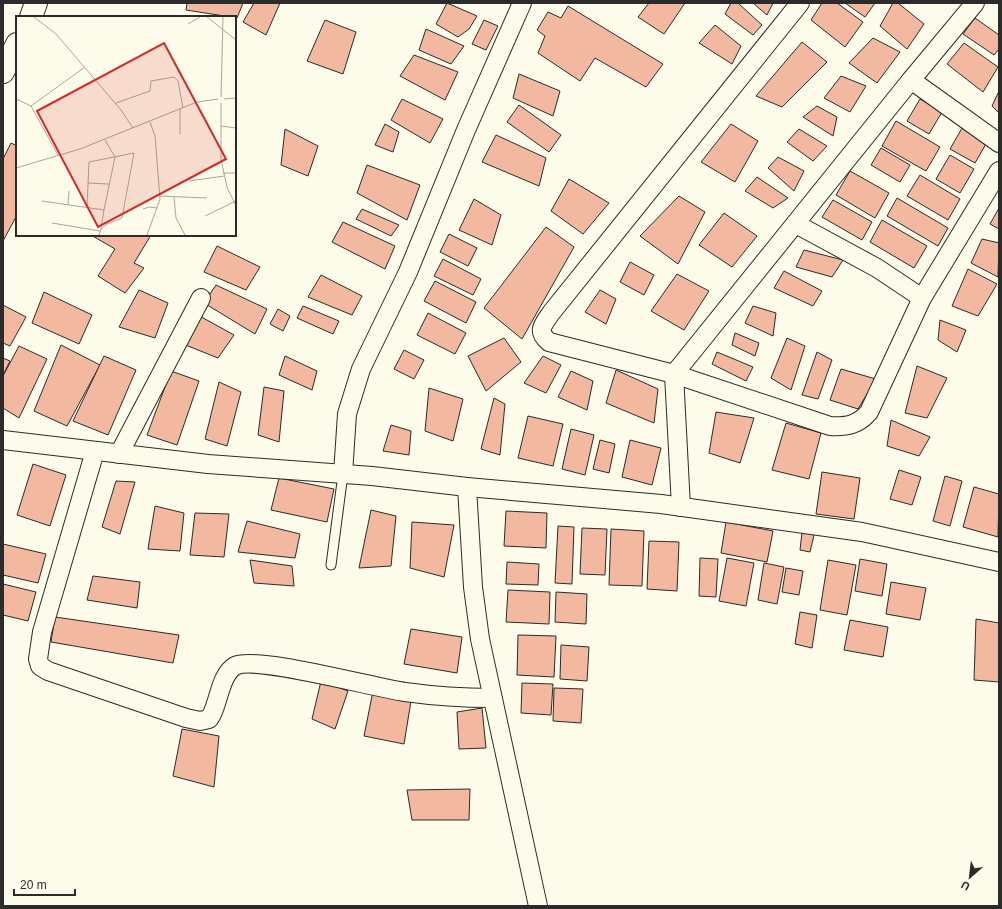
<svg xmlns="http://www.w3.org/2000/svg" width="1002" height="909" font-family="Arial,sans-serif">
	<rect width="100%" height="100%" fill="#fdfbea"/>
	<!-- building -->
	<g fill="#f2b8a0" stroke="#2b2b2b">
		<path d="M187,3h56l-6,15 -51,-8z"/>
		<path d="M254,3h26l-14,32 -23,-13z"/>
		<path d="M447,3l30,13 -8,13 -11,8 -22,-13z"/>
		<path d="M649,3h36l-21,31 -26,-17z"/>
		<path d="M731,3h7l24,22 -9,10 -28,-21z"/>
		<path d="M753,3h20l-6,12z"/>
		<path d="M822,3h15l26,19 -18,25 -34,-27z"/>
		<path d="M845,3h30l-10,14z"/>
		<path d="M893,3h5l26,21 -17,25 -27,-23z"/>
		<path d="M568,6l95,58 -17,23 -51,-29 -15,23 -42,-28 7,-17 -8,-6 11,-18 13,6z"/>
		<path d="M975,18l24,17v14l-5,6 -31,-21z"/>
		<path d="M325,20l31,12 -13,42 -36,-13z"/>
		<path d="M484,20l14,6 -12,24 -14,-6z"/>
		<path d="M715,25l26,21 -9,18 -33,-21z"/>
		<path d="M426,29l38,17 -13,18 -32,-14z"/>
		<path d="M873,38l27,14 -23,31 -28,-20z"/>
		<path d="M802,42l25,20 -45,45 -26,-11z"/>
		<path d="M964,43l34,24 -15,25 -36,-28z"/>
		<path d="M414,55l44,17 -13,28 -45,-24z"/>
		<path d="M519,74l41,17 -7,25 -40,-18z"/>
		<path d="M841,76l25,10 -16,26 -26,-14z"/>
		<path d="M999,91v22l-7,-7z"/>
		<path d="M402,99l41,20 -13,24 -39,-23z"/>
		<path d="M920,99l22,13 -13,22 -22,-13z"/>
		<path d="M519,105l42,30 -12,17 -42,-30z"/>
		<path d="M817,106l20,11 -4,19 -30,-19z"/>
		<path d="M896,121l44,26 -14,24 -44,-25z"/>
		<path d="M965,123l25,14 -15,26 -25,-14z"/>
		<path d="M385,124l14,8 -6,20 -18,-7z"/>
		<path d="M731,124l27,17 -23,41 -34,-20z"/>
		<path d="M285,129l33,17 -10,30 -27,-11z"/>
		<path d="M799,129l28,17 -14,15 -26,-19z"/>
		<path d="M496,135l50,23 -7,28 -57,-24z"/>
		<path d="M11,143l6,3v69l-14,26v-82z"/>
		<path d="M881,148l29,17 -10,17 -29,-17z"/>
		<path d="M950,155l24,14 -14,24 -24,-14z"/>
		<path d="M778,157l26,14 -10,20 -26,-23z"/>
		<path d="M367,165l53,20 -13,35 -50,-27z"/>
		<path d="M850,171l39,22 -14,25 -39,-23z"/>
		<path d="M920,175l40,24 -12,21 -41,-24z"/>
		<path d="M757,177l31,21 -15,10 -28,-17z"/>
		<path d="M569,179l40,24 -26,31 -32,-23z"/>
		<path d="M679,196l26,16 -27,52 -38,-28z"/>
		<path d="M897,198l51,30 -10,18 -51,-30z"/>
		<path d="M474,199l27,16 -9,30 -33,-15z"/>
		<path d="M833,200l39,22 -10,18 -40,-23z"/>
		<path d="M999,208v21l-9,-5z"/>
		<path d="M362,209l37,16 -8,11 -35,-17z"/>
		<path d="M724,213l33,23 -25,31 -33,-22z"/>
		<path d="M882,220l45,26 -13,22 -44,-26z"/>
		<path d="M343,222l52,24 -10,23 -53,-27z"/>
		<path d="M546,227l28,20 -52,92 -38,-31z"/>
		<path d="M449,234l28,14 -9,18 -28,-14z"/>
		<path d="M91,235h60l-17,28 10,5 -19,25 -27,-17 17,-27z"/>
		<path d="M982,239l17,4 -1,34 -27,-14z"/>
		<path d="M217,246l43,21 -14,23 -42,-18z"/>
		<path d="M804,250l39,10 -11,17 -36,-10z"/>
		<path d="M443,259l38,20 -8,16 -39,-19z"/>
		<path d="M630,262l24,13 -10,20 -24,-13z"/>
		<path d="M968,269l29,15 -19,32 -26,-10z"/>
		<path d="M784,271l38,20 -9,15 -39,-18z"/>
		<path d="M677,274l32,17 -25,39 -33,-19z"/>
		<path d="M321,275l41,21 -10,19 -44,-18z"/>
		<path d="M435,281l41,21 -10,21 -42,-22z"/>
		<path d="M216,285l51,24 -12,25 -51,-31z"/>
		<path d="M139,290l29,13 -13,35 -36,-11z"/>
		<path d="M600,290l16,9 -10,25 -21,-12z"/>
		<path d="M44,292l48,23 -13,29 -47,-21z"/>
		<path d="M3,305l23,12 -16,29 -7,-3z"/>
		<path d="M303,306l36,15 -6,13 -36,-16z"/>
		<path d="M753,306l23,7 -3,23 -28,-13z"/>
		<path d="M278,309l12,7 -7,15 -13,-7z"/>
		<path d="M428,313l38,20 -11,21 -38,-19z"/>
		<path d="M196,314l38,21 -16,23 -35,-14z"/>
		<path d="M940,320l26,10 -9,22 -19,-12z"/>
		<path d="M735,333l24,10 -4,13 -23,-11z"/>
		<path d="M504,338l17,24 -35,29 -18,-35z"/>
		<path d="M787,338l18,8 -14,44 -20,-12z"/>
		<path d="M61,345l39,20 -33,61 -33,-15z"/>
		<path d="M19,346l28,13 -28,59 -16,-10v-32z"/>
		<path d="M404,350l20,10 -10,19 -20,-10z"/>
		<path d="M717,352l36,15 -7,14 -34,-17z"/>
		<path d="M817,352l15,8 -14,39 -16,-4z"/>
		<path d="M104,356l32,14 -28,65 -35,-14z"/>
		<path d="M285,356l32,15 -5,19 -33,-15z"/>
		<path d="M543,356l18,9 -15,28 -22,-10z"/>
		<path d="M3,358l7,3 -7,14z"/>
		<path d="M917,366l30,12 -20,40 -22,-5z"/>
		<path d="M841,369l35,10 -18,30 -28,-9z"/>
		<path d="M616,370l42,19 -4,34 -48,-20z"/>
		<path d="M171,371l28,10 -22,64 -30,-10z"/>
		<path d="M571,371l22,10 -6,29 -29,-13z"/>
		<path d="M219,382l22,10 -14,54 -22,-7z"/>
		<path d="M264,387l20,4 -5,51 -21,-7z"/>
		<path d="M429,388l34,11 -10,42 -28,-10z"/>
		<path d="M494,398l11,6 -5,51 -19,-6z"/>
		<path d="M716,412l38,6 -14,45 -31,-10z"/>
		<path d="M528,416l35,8 -10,42 -35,-8z"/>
		<path d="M891,420l39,17 -11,19 -32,-10z"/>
		<path d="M786,423l35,10 -12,46 -37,-9z"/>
		<path d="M391,425l20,6 -2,24 -26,-4z"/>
		<path d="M571,429l23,6 -9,40 -23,-6z"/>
		<path d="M600,440l15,4 -6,29 -16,-4z"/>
		<path d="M630,440l31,8 -9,37 -30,-8z"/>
		<path d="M33,464l33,11 -16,51 -33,-11z"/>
		<path d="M899,470l22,7 -9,28 -22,-6z"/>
		<path d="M822,472l38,6 -6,41 -38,-5z"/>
		<path d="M945,476l17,5 -12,45 -17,-5z"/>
		<path d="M279,478l55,11 -7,33 -56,-12z"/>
		<path d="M116,481l19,1 -15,52 -18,-7z"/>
		<path d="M974,487l25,7 -1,43 -35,-10z"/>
		<path d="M155,506l29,7 -4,38 -32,-2z"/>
		<path d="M371,510l25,6 -5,50 -32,2z"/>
		<path d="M506,511l41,2 -1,35 -42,-2z"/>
		<path d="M195,513l34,1 -5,43 -34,-2z"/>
		<path d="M247,521l53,13 -5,24 -57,-6z"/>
		<path d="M412,522l42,3 -10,52 -34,-9z"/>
		<path d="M726,522l47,9 -6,31 -46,-9z"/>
		<path d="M558,526l16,1 -2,57 -17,-1z"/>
		<path d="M582,528l25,1 -2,46 -25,-1z"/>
		<path d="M611,529l33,2 -2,55 -33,-1z"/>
		<path d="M802,532l12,3 -4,17 -10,-2z"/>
		<path d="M649,541l30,1 -2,49 -30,-2z"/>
		<path d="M3,544l43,10 -8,29 -35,-8z"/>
		<path d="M700,558l18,1 -2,38 -17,-1z"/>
		<path d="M727,558l27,5 -8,43 -27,-5z"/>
		<path d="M860,559l27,5 -5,32 -27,-5z"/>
		<path d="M250,560l42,6 2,20 -40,-3z"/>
		<path d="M828,560l28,5 -9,50 -27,-5z"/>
		<path d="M507,562l32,2 -1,21 -32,-1z"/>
		<path d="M764,563l20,4 -7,37 -19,-4z"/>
		<path d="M786,568l17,3 -4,24 -17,-3z"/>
		<path d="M93,576l47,6 -3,26 -50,-8z"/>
		<path d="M891,582l35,6 -6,32 -34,-6z"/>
		<path d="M3,584l33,8 -8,29 -25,-6z"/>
		<path d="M508,590l42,2 -1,32 -43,-2z"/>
		<path d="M556,592l31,2 -1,30 -31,-2z"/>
		<path d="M800,612l17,3 -5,33 -17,-4z"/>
		<path d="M55,617l124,18 -6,28 -122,-21z"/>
		<path d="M976,619l23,4v59l-25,-2z"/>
		<path d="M850,620l38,7 -5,30 -39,-7z"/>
		<path d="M411,629l51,8 -5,36 -53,-9z"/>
		<path d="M518,635l38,1 -2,41 -37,-2z"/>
		<path d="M561,645l28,2 -2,34 -27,-2z"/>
		<path d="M321,681l27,10 -13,38 -23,-10z"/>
		<path d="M522,683l31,1 -2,31 -30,-2z"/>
		<path d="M554,688l29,1 -2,34 -28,-2z"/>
		<path d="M373,691l38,10 -7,43 -40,-8z"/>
		<path d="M482,708l4,40 -27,1 -2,-37z"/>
		<path d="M182,729l37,7 -5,51 -41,-11z"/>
		<path d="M470,789l-1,31h-57l-5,-30z"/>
	</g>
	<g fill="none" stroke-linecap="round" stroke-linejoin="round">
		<defs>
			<path id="lane" d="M331,565l12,-91"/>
			<g id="street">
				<path d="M800,3l-249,310c-8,12 -15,18 -2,29l125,32 156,52c17,1 28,-1 39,-14l53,-114 77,-127"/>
				<path d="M911,80l64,-77"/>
				<path d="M796,224l81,44 45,30"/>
				<path d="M3,440l205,24 164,12 95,11 194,17 201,28 137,30"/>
				<path d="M95,451l-53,181 -4,27 2,7 8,5 138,47 14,3 9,-2 3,-5c7,-14 9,-40 23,-48 20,-11 140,22 170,26 29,4 58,6 87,6"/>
				<path d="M119,454l82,-156"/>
				<path d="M343,474l4,-60 14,-45 47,-97 58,-142 56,-127"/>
				<path d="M467,487l6,100 7,52 58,267"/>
				<path d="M681,507l-7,-133 237,-294 88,63"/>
			</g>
			<g id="primary">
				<path d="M31,17l5,-14"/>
				<path d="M3,72l14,-28"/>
			</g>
		</defs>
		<!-- lane casing -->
		<use href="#lane" stroke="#2b2b2b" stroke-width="11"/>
		<!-- street casing -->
		<use href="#street" stroke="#2b2b2b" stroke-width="20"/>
		<!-- primary casing -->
		<use href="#primary" stroke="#2b2b2b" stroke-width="24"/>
		<!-- lane -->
		<use href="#lane" stroke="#fdfbea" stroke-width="9"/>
		<!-- street -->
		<use href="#street" stroke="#fdfbea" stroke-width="18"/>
		<!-- primary -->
		<use href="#primary" stroke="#fdfbea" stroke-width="22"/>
	</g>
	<!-- overview -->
	<g transform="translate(16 16)">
		<rect width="220" height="220" fill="#fdfbea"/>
		<path fill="none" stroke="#a9a89e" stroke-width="1" d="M18,1l22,17 65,76 12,18M191,1l29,23M172,8l12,-7M205,81l2,-80M0,83l15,7 27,49M208,83l12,-1M100,87l34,-12 1,-10 23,-4 4,4 5,27M205,87v56l6,28 9,19M15,90l54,-39M164,93v25M205,110l15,2M0,152l64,-19 117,-47 21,-3M207,157h13M173,165l35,-5M72,167l21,1M143,180l48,2M158,181l2,21 9,17M26,185l62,9 11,-53 -10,-17M52,189l1,-14M71,192l2,-46 45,-9 -12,65 -15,6 -6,5 -2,6M127,193l6,-2 9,1M189,200l31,-15M36,207l48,8M85,213l3,-19M131,219l13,-36 -5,-63 -5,-14"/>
		<path fill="#d62828" fill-opacity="0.15" stroke="#d62828" stroke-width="2" d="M148,27l62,116 -128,68 -61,-116z"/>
		<rect width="220" height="220" fill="none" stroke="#2b2b2b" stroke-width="2"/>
	</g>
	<!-- border -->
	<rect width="1002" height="909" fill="none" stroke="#2b2b2b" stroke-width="8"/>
	<!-- north arrow -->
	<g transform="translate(970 877) rotate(208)" stroke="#fdfbea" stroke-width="3" paint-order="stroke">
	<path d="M0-3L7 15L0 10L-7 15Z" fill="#2b2b2b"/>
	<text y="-6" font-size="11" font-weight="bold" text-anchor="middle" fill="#2b2b2b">U</text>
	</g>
	<!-- scale -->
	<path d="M14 889v6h61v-6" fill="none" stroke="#2b2b2b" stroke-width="2"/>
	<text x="20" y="889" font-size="12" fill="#2b2b2b" stroke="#fdfbea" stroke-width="3" paint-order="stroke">20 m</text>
</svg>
